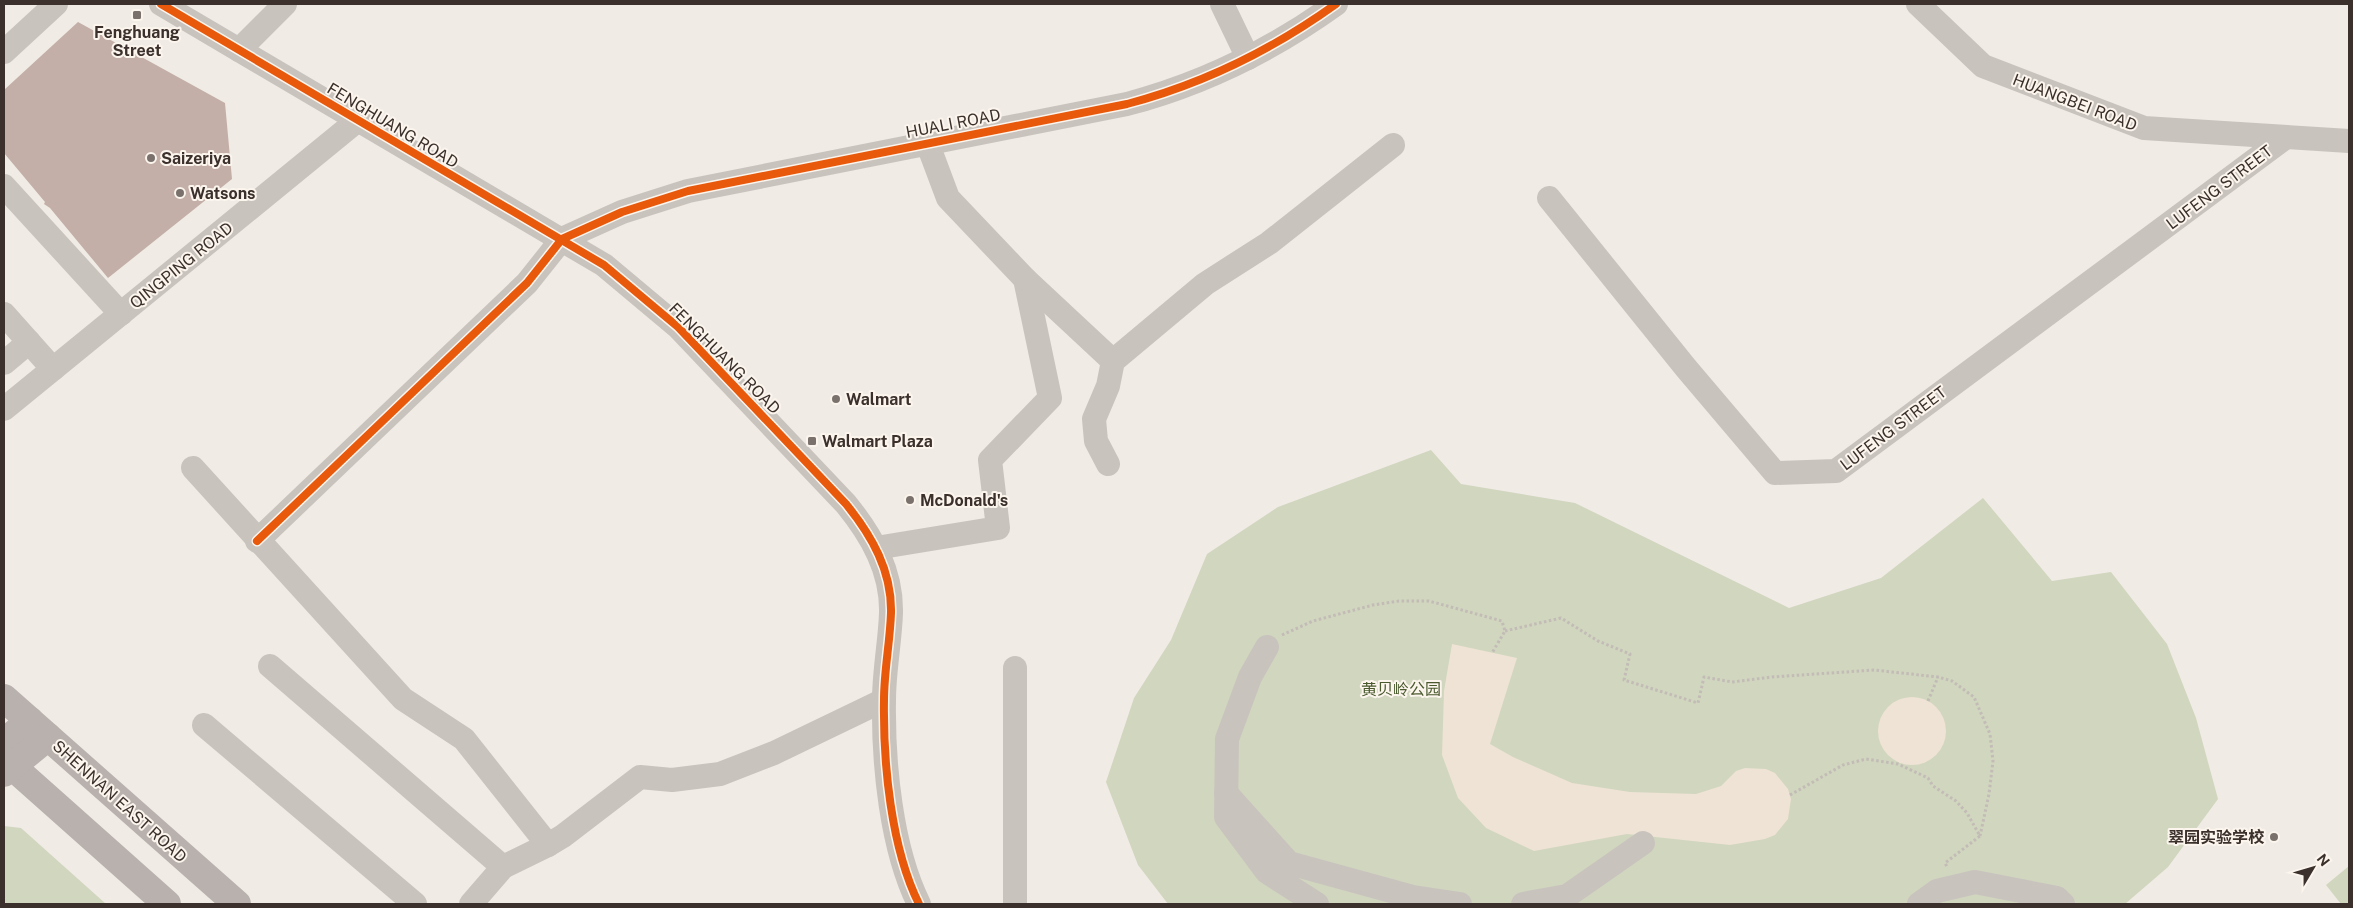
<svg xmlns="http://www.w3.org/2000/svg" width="2353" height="908" font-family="'Public Sans','Noto Sans SC',sans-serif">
	<rect width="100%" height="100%" fill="#f0ebe5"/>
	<!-- green -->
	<g fill="#d1d6bf">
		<path d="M1431,450l30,34 114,19 214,105 92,-30 102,-80 69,83 59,-9 56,72 29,74 22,81 -50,68 -43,37h-957l-30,-39 -32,-83 28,-84 37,-58 36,-86 71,-47z"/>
		<path d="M4,826l17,2 85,76h-102z"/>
		<path d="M2349,866v38h-8l-15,-19z"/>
	</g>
	<!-- plaza -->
	<g fill="#eee3d5">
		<path d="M1452,644l65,14 -27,86 23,13 59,26 58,9 66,2 25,-8 15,-15 9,-3 21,1 9,4 13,16 3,10 -3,20 -13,16 -10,4 -35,6 -103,-11 -93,17 -48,-23 -28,-30 -16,-43 2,-64z"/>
		<circle cx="1912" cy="731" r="34"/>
	</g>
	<!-- building -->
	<path fill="#c3afa7" d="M78,22l147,81 7,76 -124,99 -58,-70 -6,-4 1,-2 -41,-49v-63z"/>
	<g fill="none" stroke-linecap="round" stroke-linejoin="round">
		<!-- path -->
		<g stroke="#c2bbb6" stroke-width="3" stroke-dasharray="2.5 2.5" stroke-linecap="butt">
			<path d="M1505,631l56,-13 37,23 32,13 -6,26 74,23 6,-26 28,5 40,-5 102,-7 64,7 14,4 22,16 16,37 3,27 -4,33 -9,42"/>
			<path d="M1282,635l31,-14 60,-16 26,-4h30l73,20 3,10 -13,22"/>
			<path d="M1928,701l10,-24"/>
			<path d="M1790,795l53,-30 23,-6 32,5 30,14 5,8 23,15 11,12 13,23 -35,27 2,4"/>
		</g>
		<!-- minor -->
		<g stroke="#c9c3be" stroke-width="24">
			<path d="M161,4l443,261 74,62 168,177c26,32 46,67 45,109 -1,29 -7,58 -7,87 -1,63 7,148 35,204"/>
			<path d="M1222,4l26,54"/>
			<path d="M1918,4l65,62 161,62 205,13"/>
			<path d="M239,50l46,-46"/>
			<path d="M4,52l52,-48"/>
			<path d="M927,142l21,56 77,81 88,82"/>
			<path d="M4,186l117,128"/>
			<path d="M1549,198l137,170 89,105 61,-2 450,-334"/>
			<path d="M4,314l49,55"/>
			<path d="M4,363l25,-21"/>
			<path d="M4,409l354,-289"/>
			<path d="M1108,464l-12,-23 -2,-22 14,-33 5,-25 92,-77 64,-41 124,-98"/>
			<path d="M193,468l210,231 61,40 84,106"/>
			<path d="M257,541l270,-258 35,-44 60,-27 66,-21 439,-87c76,-20 145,-54 209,-100"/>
			<path d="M876,548l122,-20 -8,-68 60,-62 -25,-119"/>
			<path d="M1267,647l-17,30 -23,62 -1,78 41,55 50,32"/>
			<path d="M270,666l233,201"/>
			<path d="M1015,668v236"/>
			<path d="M204,725l211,179"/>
			<path d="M1226,793l63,70 124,34 47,7"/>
			<path d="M471,904l32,-37 45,-22 15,-9 77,-59 32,3 48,-6 54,-21 110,-53"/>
			<path d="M1523,904l44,-8 76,-53"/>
			<path d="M1919,904l18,-13 38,-9 82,16 6,6"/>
		</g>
		<!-- major -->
		<g stroke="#b8b1ad" stroke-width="28">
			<path d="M4,698l233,206"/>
			<path d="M4,742l26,-21"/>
			<path d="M4,759l163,145"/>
			<path d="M4,773l44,-36"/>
		</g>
		<defs>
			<g id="cycleway">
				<path d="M161,4l443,261 74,62 168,177c26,32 46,67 45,109 -1,29 -7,58 -7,87 -1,63 7,148 35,204"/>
				<path d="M257,541l270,-258 35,-44 60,-27 66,-21 439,-87c76,-20 145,-54 209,-100"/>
			</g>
		</defs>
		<!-- cycleway casing -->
		<use href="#cycleway" stroke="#fbf5ee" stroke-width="11"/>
		<!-- cycleway -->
		<use href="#cycleway" stroke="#e8590c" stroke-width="8"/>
	</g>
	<!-- markers -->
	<g fill="#7a716c" stroke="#fbf5ee" stroke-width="2">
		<rect x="132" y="10" width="10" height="10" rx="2.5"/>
		<circle cx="151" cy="158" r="5"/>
		<circle cx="180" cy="193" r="5"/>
		<circle cx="836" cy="399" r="5"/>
		<rect x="807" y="436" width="10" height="10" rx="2.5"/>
		<circle cx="910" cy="500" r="5"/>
		<circle cx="2274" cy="837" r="5"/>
	</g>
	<g text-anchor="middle" stroke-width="4" stroke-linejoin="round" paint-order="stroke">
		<!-- poi labels -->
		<g font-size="16" font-weight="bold" fill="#3b302b" stroke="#fbf5ee" text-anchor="start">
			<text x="137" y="38" text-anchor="middle">Fenghuang<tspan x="137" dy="18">Street</tspan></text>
			<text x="161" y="164">Saizeriya</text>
			<text x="190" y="199">Watsons</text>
			<text x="846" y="405">Walmart</text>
			<text x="822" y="447">Walmart Plaza</text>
			<text x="920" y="506">McDonald's</text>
			<text x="2264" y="843" text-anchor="end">翠园实验学校</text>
		</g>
		<!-- street labels -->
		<g font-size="16" fill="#3b302b" stroke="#fbf5ee">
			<text transform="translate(2075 102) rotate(21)" y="6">HUANGBEI ROAD</text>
			<text transform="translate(953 123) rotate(-11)" y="6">HUALI ROAD</text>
			<text transform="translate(393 125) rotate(31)" y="6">FENGHUANG ROAD</text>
			<text transform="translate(2219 187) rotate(-37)" y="6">LUFENG STREET</text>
			<text transform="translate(181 265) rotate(-39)" y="6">QINGPING ROAD</text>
			<text transform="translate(725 358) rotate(45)" y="6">FENGHUANG ROAD</text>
			<text transform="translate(1893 428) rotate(-37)" y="6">LUFENG STREET</text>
			<text transform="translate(120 801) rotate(42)" y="6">SHENNAN EAST ROAD</text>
		</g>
		<!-- park labels -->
		<g font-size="16" fill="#4a5a2e" stroke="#fbf5ee">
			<text x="1401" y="695">黄贝岭公园</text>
		</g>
	</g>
	<!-- border -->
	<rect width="2353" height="908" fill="none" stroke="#3b302b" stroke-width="10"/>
	<!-- north arrow -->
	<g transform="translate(2313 868) rotate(52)" stroke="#fbf5ee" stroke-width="4" paint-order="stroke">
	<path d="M0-4L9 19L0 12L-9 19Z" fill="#3b302b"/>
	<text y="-8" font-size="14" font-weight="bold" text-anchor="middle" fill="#3b302b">N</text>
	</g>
</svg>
